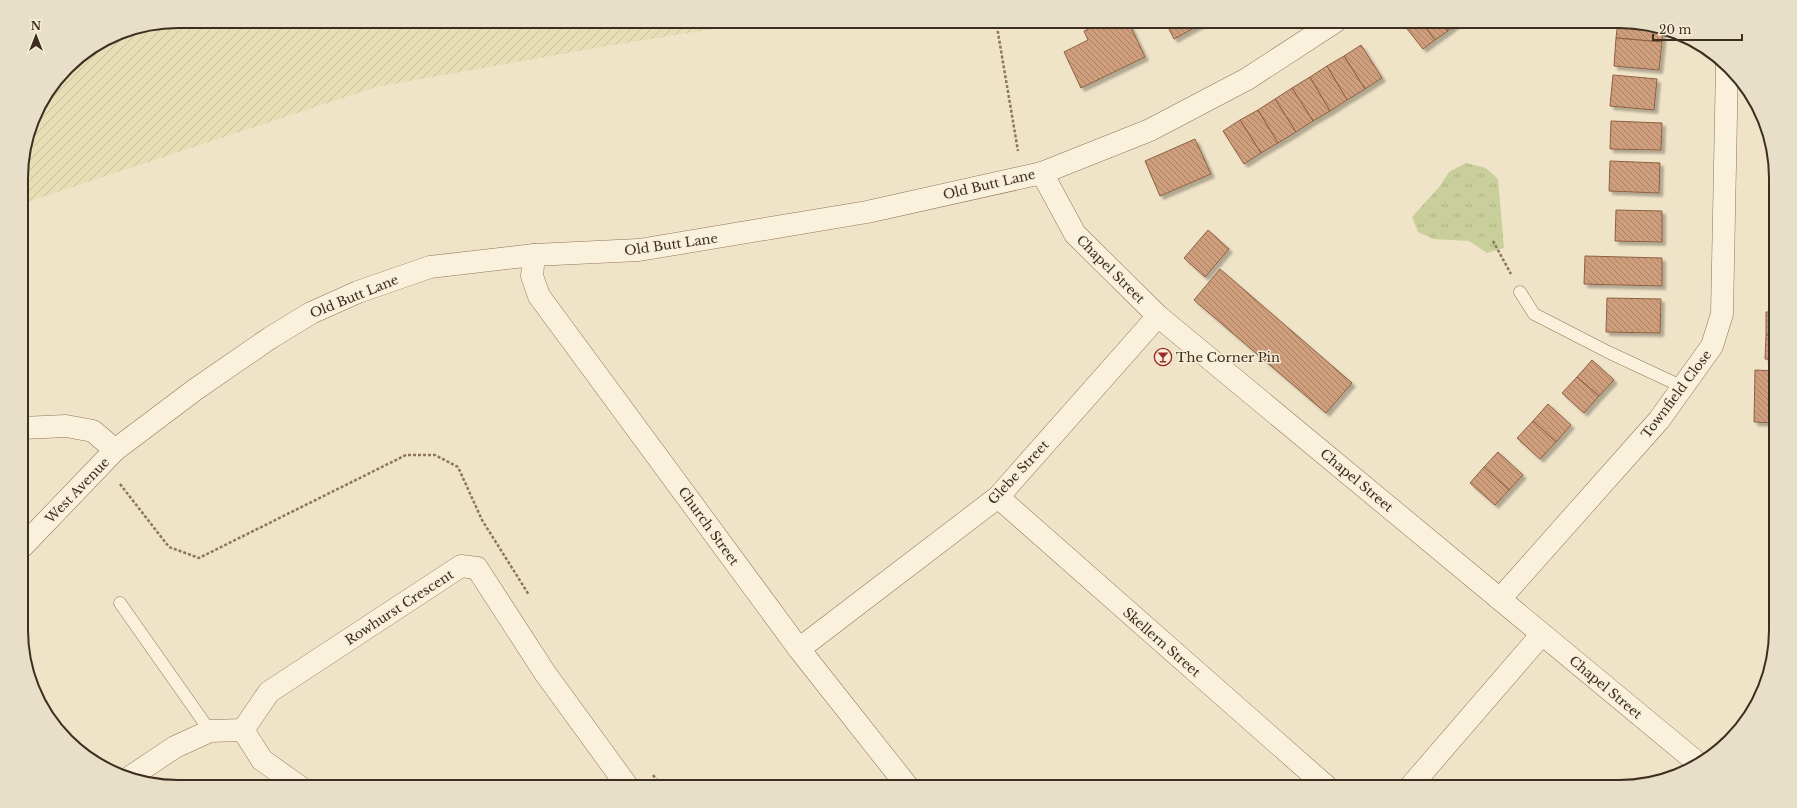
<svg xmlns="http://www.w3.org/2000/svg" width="1797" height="808" font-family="'Libre Baskerville',serif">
	<defs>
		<pattern id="farmland-furrows" width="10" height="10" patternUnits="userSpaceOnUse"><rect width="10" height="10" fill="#e6deb5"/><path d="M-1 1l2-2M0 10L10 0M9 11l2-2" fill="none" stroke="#c6bf9b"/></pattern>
		<pattern id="grass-tufts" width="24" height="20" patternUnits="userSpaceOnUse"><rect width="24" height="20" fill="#c9cf9b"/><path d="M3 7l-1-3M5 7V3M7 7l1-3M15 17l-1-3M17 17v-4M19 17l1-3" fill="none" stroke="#aeb285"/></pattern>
		<pattern id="building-back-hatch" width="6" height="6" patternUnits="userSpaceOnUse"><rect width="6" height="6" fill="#cf9f7d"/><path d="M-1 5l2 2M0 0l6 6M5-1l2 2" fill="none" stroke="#a98266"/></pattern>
		<filter id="shadow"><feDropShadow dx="3.5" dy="3.5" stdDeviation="1" flood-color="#0004"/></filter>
	</defs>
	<rect width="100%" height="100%" fill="#f0e4c8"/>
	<!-- farmland -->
	<path fill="url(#farmland-furrows)" d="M178,21h586l-151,24 -237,42 -355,117v-36l16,-59 37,-49 44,-27z"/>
	<!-- grass -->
	<path fill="url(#grass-tufts)" d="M1466,163l20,5 12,11 6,69 -17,5 -18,-12 -36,-2 -15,-7 -6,-15 28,-31 9,-14z"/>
	<!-- building -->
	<g fill="url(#building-back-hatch)" stroke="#8d5f41" filter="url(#shadow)">
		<path d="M1105,21h23l17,36 -64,31 -17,-36 24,-12 -4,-9z"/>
		<path d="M1165,21h40v1l-31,17z"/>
		<path d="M1401,21h20l14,19 -12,9z"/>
		<path d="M1421,21h19l8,10 -13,9z"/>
		<path d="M1440,21h20l-12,10z"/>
		<path d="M1618,21l45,9 -1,12 -46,-4z"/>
		<path d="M1616,38l46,4 -3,28 -45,-4z"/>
		<path d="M1361,45l21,33 -17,11 -21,-33z"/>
		<path d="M1344,56l21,33 -18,11 -20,-34z"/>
		<path d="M1327,66l20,34 -17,11 -20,-34z"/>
		<path d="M1613,75l44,4 -3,31 -44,-4z"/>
		<path d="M1310,77l20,34 -17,10 -21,-33z"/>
		<path d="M1292,88l21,33 -17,11 -21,-33z"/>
		<path d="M1275,99l21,33 -18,11 -20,-33z"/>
		<path d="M1258,110l20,33 -17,10 -21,-33z"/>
		<path d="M1240,120l21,33 -17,11 -21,-33z"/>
		<path d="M1611,121l51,2 -1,27 -51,-1z"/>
		<path d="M1195,139l16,35 -51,22 -15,-35z"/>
		<path d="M1610,161l50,2 -1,30 -50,-2z"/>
		<rect x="1774" y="175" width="1" height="24"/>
		<path d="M1774,199h1v24h-2z"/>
		<path d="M1616,210l46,1v31l-47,-1z"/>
		<path d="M1208,230l21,19 -24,28 -21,-19z"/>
		<path d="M1770,243h5v24h-6z"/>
		<path d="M1585,256l77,2v28l-78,-2z"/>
		<rect x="1769" y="267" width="6" height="24"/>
		<path d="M1220,269l132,114 -26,30 -132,-113z"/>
		<path d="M1607,298l54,1 -1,34 -54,-1z"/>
		<path d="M1766,312h9v24l-9,-1z"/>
		<path d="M1766,335l9,1v24l-10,-1z"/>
		<path d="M1592,360l22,20 -15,16 -22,-19z"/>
		<path d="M1755,370l20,1v52l-21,-1z"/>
		<path d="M1577,377l22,19 -15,17 -22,-20z"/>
		<path d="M1548,404l23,21 -15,17 -23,-21z"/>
		<path d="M1533,421l23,21 -16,17 -23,-21z"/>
		<path d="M1498,452l25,23 -14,15 -25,-23z"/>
		<path d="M1484,467l25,23 -14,15 -25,-22z"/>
	</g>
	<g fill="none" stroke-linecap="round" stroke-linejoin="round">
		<defs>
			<g id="service">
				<path d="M1520,292l14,22 76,39 73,34"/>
				<path d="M120,603l90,128"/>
			</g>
			<g id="minor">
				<path d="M1042,173l33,61 83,82 541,448"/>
				<path d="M534,255l-2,21 7,20 260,353 109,138"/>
				<path d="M22,428l44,-2 27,5 22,19"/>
				<path d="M998,497l329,290"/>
				<path d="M1500,599l159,-179 53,-74 10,-32 5,-248"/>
				<path d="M799,649l199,-152 160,-181"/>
				<path d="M243,730l26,-38 192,-126 16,2 68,105 83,114"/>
				<path d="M243,730l19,30 38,27"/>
				<path d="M130,777l45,-30 35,-16 33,-1"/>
				<path d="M1410,787l132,-153"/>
			</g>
			<path id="tertiary" d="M22,547l93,-97 81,-61 74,-51 41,-25 47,-21 72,-25 104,-12 105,-5 228,-38 175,-39 108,-43 97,-51 89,-58"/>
		</defs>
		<!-- service casing -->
		<use href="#service" stroke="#8d765c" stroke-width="13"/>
		<!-- minor casing -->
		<use href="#minor" stroke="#8d765c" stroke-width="23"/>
		<!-- tertiary casing -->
		<use href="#tertiary" stroke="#8d765c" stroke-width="23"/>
		<!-- path -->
		<g stroke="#8d765c" stroke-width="2.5" stroke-dasharray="3 2" stroke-linecap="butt">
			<path d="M996,21l22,130"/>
			<path d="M1493,241l18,33"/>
			<path d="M120,484l49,63 30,11 207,-103h29l23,12 24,53 47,75"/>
			<path d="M653,775l9,12"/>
		</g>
		<!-- service -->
		<use href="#service" stroke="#faf1dc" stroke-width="12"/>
		<!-- minor -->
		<use href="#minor" stroke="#faf1dc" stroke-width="22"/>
		<!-- tertiary -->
		<use href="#tertiary" stroke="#faf1dc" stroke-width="22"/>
	</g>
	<!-- icons -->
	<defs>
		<symbol id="bar-ring" viewBox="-11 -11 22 22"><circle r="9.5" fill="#f7eed8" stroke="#9e2a2b" stroke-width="1.5"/><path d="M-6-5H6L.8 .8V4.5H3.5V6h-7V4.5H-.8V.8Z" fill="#9e2a2b"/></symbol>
	</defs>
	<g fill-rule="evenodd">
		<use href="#bar-ring" x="1153" y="347" width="20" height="20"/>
	</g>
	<g text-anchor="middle" stroke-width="3" stroke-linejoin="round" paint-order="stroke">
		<!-- street labels -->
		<g font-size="13" fill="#3d2e20" stroke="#f7eed8">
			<text transform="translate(989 184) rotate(-13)" y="5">Old Butt Lane</text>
			<text transform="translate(671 244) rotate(-8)" y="5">Old Butt Lane</text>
			<text transform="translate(1111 269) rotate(45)" y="5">Chapel Street</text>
			<text transform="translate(354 296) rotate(-22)" y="5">Old Butt Lane</text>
			<text transform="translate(1676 394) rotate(-53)" y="5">Townfield Close</text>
			<text transform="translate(1018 472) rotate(-47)" y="5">Glebe Street</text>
			<text transform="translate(1357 480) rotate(40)" y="5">Chapel Street</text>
			<text transform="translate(77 490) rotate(-46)" y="5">West Avenue</text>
			<text transform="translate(709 526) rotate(54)" y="5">Church Street</text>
			<text transform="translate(399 607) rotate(-33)" y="5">Rowhurst Crescent</text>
			<text transform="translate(1162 642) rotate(41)" y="5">Skellern Street</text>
			<text transform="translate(1606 687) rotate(40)" y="5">Chapel Street</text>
		</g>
		<!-- poi labels -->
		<g font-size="13" fill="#3d2e20" stroke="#f7eed8" text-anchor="start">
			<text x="1176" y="362">The Corner Pin</text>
		</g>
	</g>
	<!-- crop -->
	<path d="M0 0H1797V808H0ZM178 28H1619A150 150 0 0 1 1769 178V630A150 150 0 0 1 1619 780H178A150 150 0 0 1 28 630V178A150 150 0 0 1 178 28Z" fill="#e8dfc9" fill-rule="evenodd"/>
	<path fill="none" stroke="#3d2e20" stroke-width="2" d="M178 28H1619A150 150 0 0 1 1769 178V630A150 150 0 0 1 1619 780H178A150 150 0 0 1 28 630V178A150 150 0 0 1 178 28Z"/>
	<!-- north arrow -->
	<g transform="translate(36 36)" stroke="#f7eed8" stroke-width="3" paint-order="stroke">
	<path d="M0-3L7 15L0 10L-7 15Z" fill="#3d2e20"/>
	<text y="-6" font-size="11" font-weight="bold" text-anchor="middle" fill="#3d2e20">N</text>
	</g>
	<!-- scale -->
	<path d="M1653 34v6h89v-6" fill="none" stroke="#3d2e20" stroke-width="2"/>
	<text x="1659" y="34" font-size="12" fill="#3d2e20" stroke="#f7eed8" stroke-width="3" paint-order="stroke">20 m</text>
</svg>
